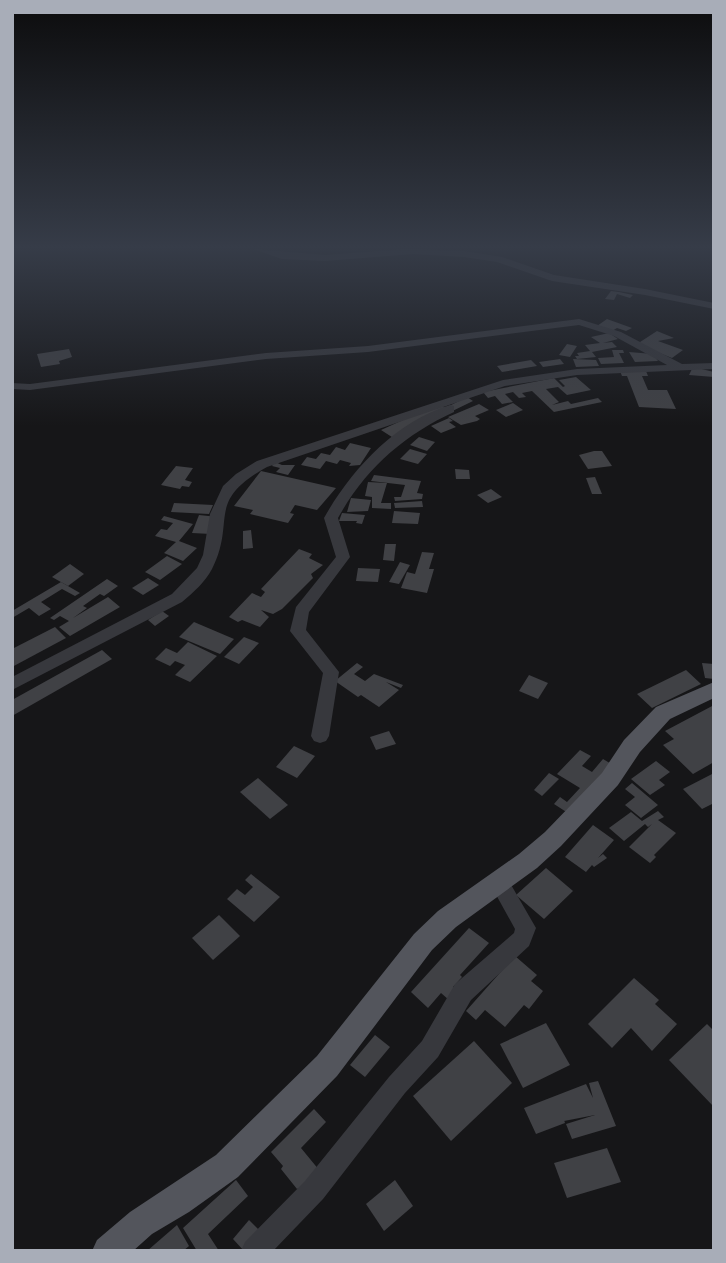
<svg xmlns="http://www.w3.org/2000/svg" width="726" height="1263" font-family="Poppins,sans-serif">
	<rect width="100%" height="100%" fill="#161618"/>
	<!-- building -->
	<g fill="#404145">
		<path d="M611,291l8,1 14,3 -3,3 -13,-4 -3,6 -9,-1z"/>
		<path d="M607,319l25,9 -6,3 -9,-3 -5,3 -15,-5z"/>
		<path d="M657,331l17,7 -16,3 25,9 -11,8 -35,-14z"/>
		<path d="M609,333l9,6 -15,4 9,-1 5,5 -25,5 4,5 -19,2 -2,-3h4l-2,-3 13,-2 -5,-6 15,-2 -9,-6z"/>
		<path d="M567,344l10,2 -7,11 -11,-2z"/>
		<path d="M69,349l3,8 -13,4 1,3 -19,3 -4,-13z"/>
		<path d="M612,350h11l1,3h-5l5,10 -23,1 -3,-6 16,-1z"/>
		<path d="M629,352l24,2 5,7 -23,1z"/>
		<path d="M560,359l4,5 -21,3 -4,-5z"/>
		<path d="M573,359l23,1 3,6 -23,1z"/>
		<path d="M531,360l6,6 -35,6 -5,-6z"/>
		<path d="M693,367l21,5v5l-25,-2z"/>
		<path d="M620,371h26l2,5h-6l6,14h19l9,19 -37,-2 -12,-31h-5z"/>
		<path d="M576,377l15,13 -24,5 -9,-8 -12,2 13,13 -7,3 16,-4 3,3 27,-6 4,4 -48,10 -22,-21 -10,2 4,4 -7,1 -6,-6 -8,2 8,8 -11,2 -7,-8 -7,2 -5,-6 71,-14 9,9 2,-1 -6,-6z"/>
		<path d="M467,397l6,4 -78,38 -14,-9 57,-26 7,4z"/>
		<path d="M513,403l10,7 -17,7 -10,-7z"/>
		<path d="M479,404l10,6 -14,6 5,3 -3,2 -16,4 -13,-8z"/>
		<path d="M449,418l4,3 -4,1 7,5 -15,6 -10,-7z"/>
		<path d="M419,437l16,5 -8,9 -17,-6z"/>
		<path d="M350,443l21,5 -11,17 -11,1 2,-3 -11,-3 -3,4 -11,-3 -6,8 -19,-4 6,-8 9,2 5,-6 9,2 6,-8 9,3z"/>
		<path d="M410,449l17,5 -9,10 -18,-5z"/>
		<path d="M594,451h8l10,15 -24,3 -9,-14z"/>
		<path d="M275,462l7,3h13l-7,10 -12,-3 4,-4 -8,-2z"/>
		<path d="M176,466l17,2 -8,12 7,2 -3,5 -7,-1 -2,3 -19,-4z"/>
		<path d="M455,469l14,1 1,9h-14z"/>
		<path d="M261,471l75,17 -19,22 -22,-5 -5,8 4,1 -6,9 -38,-9 3,-4 -19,-4z"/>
		<path d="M374,475l47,6 -4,12 6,1 -1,5 -27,2 -1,-4h7l4,-12 -34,-4z"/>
		<path d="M595,477l7,17h-10l-6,-16z"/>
		<path d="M368,482l19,1 -6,20h10v6l-19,-1v-11l-7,-1z"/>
		<path d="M491,489l11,8 -14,6 -11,-8z"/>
		<path d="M351,498l20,2 -3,11 -21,1z"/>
		<path d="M422,501l1,6 -28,1 -1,-5z"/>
		<path d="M174,503l39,2 -4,9 -38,-2z"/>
		<path d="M394,511l26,2 -2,11 -26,-1z"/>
		<path d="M342,513l23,2 -3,9 -6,-1 1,-2h-18z"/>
		<path d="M199,515l19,2 -7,17 -19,-1z"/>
		<path d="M164,516l29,8 -14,17 18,7 -14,13 -19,-8 12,-11 -21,-6 6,-7 6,1 6,-7 -12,-3z"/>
		<path d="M251,530l2,18 -10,1v-18z"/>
		<path d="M385,544h11l-2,17 -11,-1z"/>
		<path d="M299,549l13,5 -3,4 14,7 -12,9 2,4 -31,31 -9,5 -12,-4 8,7 -9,10 -18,-7 -4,2 -9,-5 23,-24 9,4 4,-5 -4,-3z"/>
		<path d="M422,552l12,1 -5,16h5l-7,24 -26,-5 6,-16 8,2z"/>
		<path d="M167,556l15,8 -22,16 -15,-8z"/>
		<path d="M400,562l10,3 -11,19 -10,-2z"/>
		<path d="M70,564l14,10 -16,12 -16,-9z"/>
		<path d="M358,568l22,1 -2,13 -22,-1z"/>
		<path d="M148,578l11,7 -16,10 -11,-7z"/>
		<path d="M107,579l11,7 -14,10 -4,-2 -17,12 4,2 -14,10 35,-21 12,10 -50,29 -11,-9 10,-6 -9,-5 -6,4 -4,-2z"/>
		<path d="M61,582l19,11 -5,3 -13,-7 -21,13 10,7 -12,7 -10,-8 -17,10v-7z"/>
		<path d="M162,611l7,5 -14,10 -7,-6z"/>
		<path d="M194,622l40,17 -14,15 -41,-17z"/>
		<path d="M55,627l11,11 -54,29v-18z"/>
		<path d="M244,637l15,6 -20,21 -15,-7z"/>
		<path d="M188,642l29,14 -27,26 -15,-7 10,-10 -10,-4 -5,5 -15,-7 11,-11 11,5z"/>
		<path d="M102,650l10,9 -100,57v-16z"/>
		<path d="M357,663l6,4 -9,7 11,7 9,-7 29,11 -2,3 -15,-6 13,8 -20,17 -18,-12 -3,2 -23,-16z"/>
		<path d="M702,663l12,1v15l-9,-1z"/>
		<path d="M686,670l15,14 -49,24 -15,-14z"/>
		<path d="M529,675l19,8 -10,16 -19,-8z"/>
		<path d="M714,705v57l-21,12 -30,-29 11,-6 -9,-8z"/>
		<path d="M389,731l7,13 -20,6 -6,-13z"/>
		<path d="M294,746l21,10 -18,22 -21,-11z"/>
		<path d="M580,750l11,6 -9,10 10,6 11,-13 10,6 -42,50 -17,-11 6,-7 7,5 13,-14 -23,-14z"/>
		<path d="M656,761l14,11 -11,8 6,5 -15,10 -19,-16z"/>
		<path d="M549,773l10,6 -17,17 -8,-6z"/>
		<path d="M714,773v30l-12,6 -19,-20z"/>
		<path d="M258,778l30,27 -18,14 -30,-27z"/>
		<path d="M632,783l26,22 -17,13 -16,-13 10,-8 -10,-8z"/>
		<path d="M658,811l6,6 -6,3 18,13 -22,22 2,2 -6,6 -21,-16 23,-23 -4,3 -3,-3 -21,17 -15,-13 22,-16 11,9z"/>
		<path d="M593,825l21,15 -16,18 5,-4 4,4 -13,9 -2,-2 -6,7 -21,-15z"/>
		<path d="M546,868l27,23 -29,28 -28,-24z"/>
		<path d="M251,874l29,23 -26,25 -27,-23 10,-10 8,6 8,-8 -8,-7z"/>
		<path d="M219,915l21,21 -27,24 -21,-22z"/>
		<path d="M469,928l20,15 -29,32 2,2 -9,10 4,4 -8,9 -8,-7 -13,15 -17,-16z"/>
		<path d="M515,956l22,19 -6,6 12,10 -14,18 -5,-4 -19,22 -20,-17 -9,10 -10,-9z"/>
		<path d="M634,978l25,22 -4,4 22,20 -25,27 -21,-23 -19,20 -24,-24z"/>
		<path d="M546,1023l24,42 -47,23 -23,-44z"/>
		<path d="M707,1024l7,7v76l-45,-47z"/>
		<path d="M375,1035l15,12 -25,30 -15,-12z"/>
		<path d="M474,1041l38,42 -61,58 -38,-45z"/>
		<path d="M598,1081l18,45 -44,13 -6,-15 29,-9 -31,6 -3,-10 4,12 -29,11 -12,-26 62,-24 7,14 -4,-15z"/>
		<path d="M314,1109l12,13 -25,26 23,28 -27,13 -16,-20 2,-3 -12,-14z"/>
		<path d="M607,1148l14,34 -54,16 -13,-35z"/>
		<path d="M236,1180l12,16 -40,38 11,17h-22l-14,-23z"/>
		<path d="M395,1180l18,26 -29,25 -18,-27z"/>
		<path d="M249,1220l12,12 -17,19 -11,-12z"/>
		<path d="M177,1225l12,21 -6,5h-36z"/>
	</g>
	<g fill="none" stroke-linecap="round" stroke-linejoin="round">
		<!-- minor -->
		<g fill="#37383d" fill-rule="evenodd">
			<path d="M253,249l72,6 81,-6 58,2 38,6 52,18 91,14 69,14v6l-69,-14 -93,-14 -55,-19 -33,-5 -51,-3 -88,7 -43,-2z"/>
			<path d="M579,319l42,13 61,32 32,-1v6l-137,6 -72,11 -238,81c-63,35 -30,53 -55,102 -7,13 -18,23 -30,33l-170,88v-13l160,-83 25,-26 6,-13 7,-41 13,-28 13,-12 21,-13 246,-81 74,-11 90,-4 -53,-29 -35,-11 -211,27 -102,7 -236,31 -18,-1v-6l18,1 236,-31 102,-7z"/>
			<path d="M450,405l4,1v6c-50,23 -89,57 -116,106l12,39 -41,55 -3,18 33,42 -10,64 -3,5 -6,2 -6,-2 -3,-5 12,-63 -33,-42 6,-24 40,-50 -12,-39c27,-48 71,-96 126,-113z"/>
			<path d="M499,873l7,3 30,52 -7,18 -58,54 -33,57 -33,36 -82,106 -50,52h-32l4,-9 60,-61 84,-104 33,-36 33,-57 59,-51 1,-4 -26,-47 3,-6z"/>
		</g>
		<!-- major -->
		<path fill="#53555c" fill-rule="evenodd" d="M714,682v16l-44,21 -30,33 -22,33 -57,61 -24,22 -81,59 -24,23 -95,126 -99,101 -49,35 -37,22 -19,17h-41l5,-11 33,-28 86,-57 101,-99 97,-122 24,-23 81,-57 26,-22 57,-59 22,-33 32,-33z"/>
	</g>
	<!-- sky -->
	<linearGradient id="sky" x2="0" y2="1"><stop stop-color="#0c0c0d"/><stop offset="0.58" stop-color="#363c48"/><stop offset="1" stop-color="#363c48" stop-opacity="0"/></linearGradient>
	<rect width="726" height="426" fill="url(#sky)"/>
	<!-- border -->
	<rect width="726" height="1263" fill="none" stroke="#a8adb8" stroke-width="28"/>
</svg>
